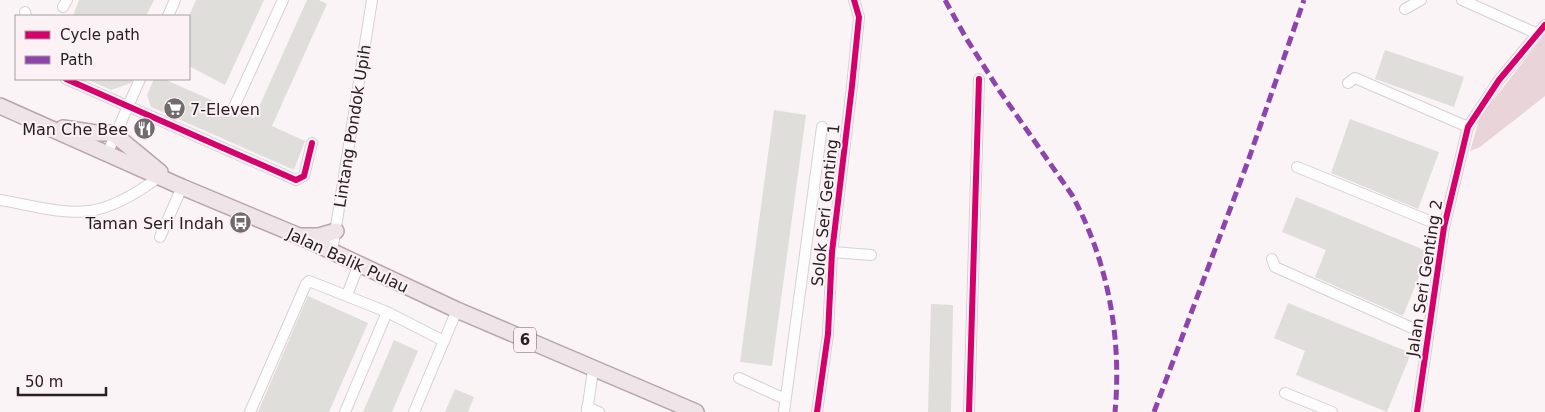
<svg xmlns="http://www.w3.org/2000/svg" width="1545" height="412" font-family="'DejaVu Sans',sans-serif">
	<rect width="100%" height="100%" fill="#faf4f6"/>
	<!-- green -->
	<path fill="#e8d4d9" d="M1545,34v62l-65,51 -10,4 10,-34z"/>
	<!-- building -->
	<g fill="#dfdedb">
		<path d="M79,0h75l-8,16h-73z"/>
		<path d="M196,0h68l-39,85 -36,-19v-50z"/>
		<path d="M307,0h12l8,4 -55,122 33,15 -11,29 -143,-63 -4,-12 7,-16h10l63,28 5,6 7,-1 15,6z"/>
		<path d="M1385,50l79,27 -10,30 -79,-28z"/>
		<path d="M86,79h47l-2,4 -20,7z"/>
		<path d="M774,110l32,5 -34,251 -32,-4z"/>
		<path d="M1350,119l89,33 -21,57 -87,-36z"/>
		<path d="M1296,197l133,55 -26,64 -88,-39 11,-27 -44,-18z"/>
		<path d="M308,296l60,27 -39,89h-71z"/>
		<path d="M1288,303l123,50 -24,59 -91,-37 9,-24 -31,-13z"/>
		<path d="M931,304l22,1 -2,107h-23z"/>
		<path d="M394,340l24,11 -26,61h-29z"/>
		<path d="M455,389l19,8 -6,15h-23z"/>
	</g>
	<g fill="none" stroke-linecap="round" stroke-linejoin="round">
		<defs>
			<g id="minor">
				<path d="M1462,0l76,34"/>
				<path d="M63,7l4,-7"/>
				<path d="M1405,9l16,-9"/>
				<path d="M25,12l1,4"/>
				<path d="M168,16l7,-16"/>
				<path d="M66,79l230,101 8,-4 8,-33"/>
				<path d="M1348,83l7,-5 113,49"/>
				<path d="M234,107l49,-107"/>
				<path d="M107,154l33,-75"/>
				<path d="M1297,167l147,60"/>
				<path d="M0,200c26,4 63,15 89,11 24,-3 51,-20 70,-34"/>
				<path d="M160,237l22,-50"/>
				<path d="M332,252l40,-252"/>
				<path d="M832,252l39,3"/>
				<path d="M1272,259l3,8 153,68"/>
				<path d="M347,295l12,-31"/>
				<path d="M739,378l46,21"/>
				<path d="M1285,393l47,19"/>
				<path d="M587,407l12,5"/>
				<path d="M250,412l56,-128 3,-3 78,31 57,29"/>
				<path d="M345,412l42,-100"/>
				<path d="M414,412l43,-102"/>
				<path d="M587,412l6,-42"/>
				<path d="M784,412l38,-285"/>
				<path d="M817,412l11,-78 4,-82 20,-166 7,-69 -5,-17"/>
				<path d="M969,412l10,-333"/>
				<path d="M1417,412l27,-185 24,-100 31,-47 46,-55"/>
			</g>
			<g id="primary">
				<path d="M0,106l182,81 117,49 158,74 239,102"/>
				<path d="M63,128l33,5h19"/>
				<path d="M115,135l45,37"/>
				<path d="M303,236h16l17,-5"/>
			</g>
		</defs>
		<!-- minor casing -->
		<use href="#minor" stroke="#d7d0d2" stroke-width="12"/>
		<!-- primary casing -->
		<use href="#primary" stroke="#b9a5ac" stroke-width="18"/>
		<!-- minor -->
		<use href="#minor" stroke="#fefdfe" stroke-width="10"/>
		<!-- primary -->
		<use href="#primary" stroke="#efe5e8" stroke-width="15"/>
		<!-- quiet -->
		<g stroke="#8e44ad" stroke-width="5" stroke-dasharray="10 5" stroke-linecap="butt">
			<path d="M945,0l21,38 33,52 73,105c36,66 50,143 43,217"/>
			<path d="M1154,412l93,-248 57,-164"/>
		</g>
		<defs>
			<g id="cycleway">
				<path d="M66,79l230,101 8,-4 8,-33"/>
				<path d="M817,412l11,-78 4,-82 20,-166 7,-69 -5,-17"/>
				<path d="M969,412l10,-333"/>
				<path d="M1417,412l27,-185 24,-100 31,-47 46,-55"/>
			</g>
		</defs>
		<!-- cycleway casing -->
		<use href="#cycleway" stroke="#fcf2f5" stroke-width="9"/>
		<!-- cycleway -->
		<use href="#cycleway" stroke="#d6006c" stroke-width="6"/>
	</g>
	<!-- icons -->
	<defs>
		<symbol id="supermarket-disc" viewBox="-11 -11 22 22"><circle r="9.5" fill="#726a6c" stroke="#fcf2f5"/><path d="M-6-5.5h2.5l.6 2H6L4.5 2H-2.5L-4.4-4H-6ZM-1.5 3.2a1.3 1.3 0 1 0 .1 0ZM3 3.2a1.3 1.3 0 1 0 .1 0Z" fill="#fff"/></symbol>
		<symbol id="restaurant-disc" viewBox="-11 -11 22 22"><circle r="9.5" fill="#726a6c" stroke="#fcf2f5"/><path d="M-5-6h1v4h1v-4h1v4h1v-4h1v5L-1.5 .5V6h-2V.5L-5-1ZM5-6V6H3V1.5H1.5Q1.5-4 5-6Z" fill="#fff"/></symbol>
		<symbol id="bus-disc" viewBox="-11 -11 22 22"><circle r="9.5" fill="#726a6c" stroke="#fcf2f5"/><path d="M-5-6H5V4H4V6H2V4H-2V6H-4V4H-5ZM-3.5-4V0h7V-4ZM-3.5 1.2v1.5H-2V1.2ZM2 1.2v1.5H3.5V1.2Z" fill="#fff"/></symbol>
	</defs>
	<g fill-rule="evenodd">
		<use href="#supermarket-disc" x="162" y="96" width="25" height="25"/>
		<use href="#restaurant-disc" x="132" y="116" width="25" height="25"/>
		<use href="#bus-disc" x="228" y="210" width="25" height="25"/>
	</g>
	<g text-anchor="middle" stroke-width="4" stroke-linejoin="round" paint-order="stroke">
		<!-- shield labels -->
		<rect fill="#fcf2f5" stroke="#685f61" stroke-width="1" x="514" y="327.5" width="22" height="25" rx="4"/>
		<g font-size="15" font-weight="bold" fill="#282022">
			<text x="525" y="345">6</text>
		</g>
		<!-- poi labels -->
		<g font-size="16" fill="#282022" stroke="#fcf2f5" text-anchor="end">
			<text x="190" y="115" text-anchor="start">7-Eleven</text>
			<text x="128" y="135">Man Che Bee</text>
			<text x="224" y="229">Taman Seri Indah</text>
		</g>
		<!-- street labels -->
		<g font-size="16" fill="#282022" stroke="#fcf2f5">
			<text transform="translate(352 126) rotate(-81)" y="6">Lintang Pondok Upih</text>
			<text transform="translate(825 205) rotate(-84)" y="6">Solok Seri Genting 1</text>
			<text transform="translate(348 260) rotate(25)" y="6">Jalan Balik Pulau</text>
			<text transform="translate(1424 278) rotate(-81)" y="6">Jalan Seri Genting 2</text>
		</g>
	</g>
	<!-- legend -->
	<rect x="15" y="15" width="175" height="65" fill="#fcf2f5" stroke="#a79ea1"/>
	<rect x="25" y="31" width="25" height="8" fill="#d6006c" stroke="#a79ea1"/>
	<text x="60" y="40" font-size="15" fill="#282022">Cycle path</text>
	<rect x="25" y="56" width="25" height="8" fill="#8e44ad" stroke="#a79ea1"/>
	<text x="60" y="65" font-size="15" fill="#282022">Path</text>
	<!-- scale -->
	<path d="M18 387v8h88v-8" fill="none" stroke="#282022" stroke-width="2.5"/>
	<text x="25" y="387" font-size="15" fill="#282022" stroke="#fcf2f5" stroke-width="4" paint-order="stroke">50 m</text>
</svg>
